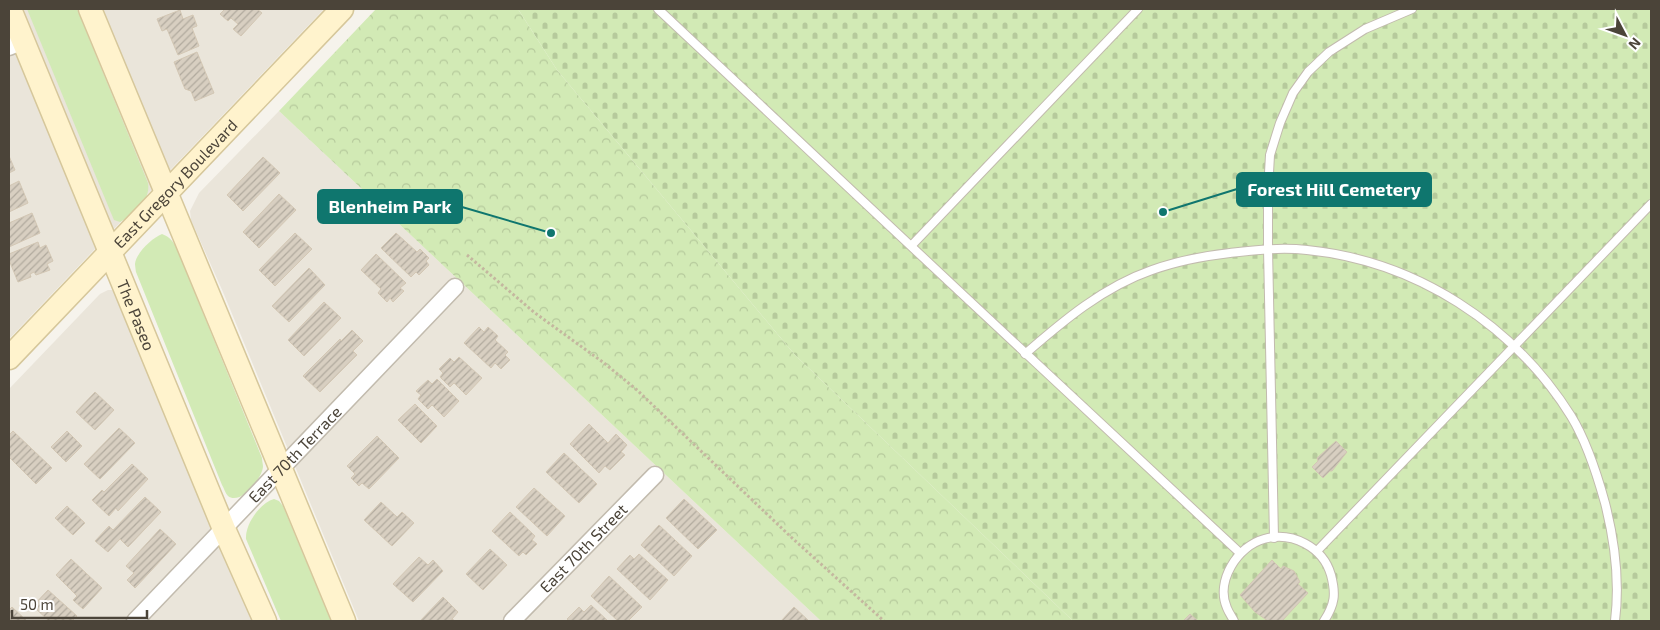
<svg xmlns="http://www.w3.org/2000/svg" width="1660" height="630" font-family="'Exo 2',sans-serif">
	<defs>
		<pattern id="cemetery-stones" width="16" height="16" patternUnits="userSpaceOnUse" patternTransform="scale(1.25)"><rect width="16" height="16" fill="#d2eab5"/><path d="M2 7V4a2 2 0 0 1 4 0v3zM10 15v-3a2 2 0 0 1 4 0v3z" fill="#b6ca9c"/></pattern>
		<pattern id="park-crowns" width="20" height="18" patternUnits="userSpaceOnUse" patternTransform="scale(1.25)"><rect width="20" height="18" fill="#d2eab5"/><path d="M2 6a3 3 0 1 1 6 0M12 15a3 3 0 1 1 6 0" fill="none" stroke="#b6ca9c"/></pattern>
		<pattern id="building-hatch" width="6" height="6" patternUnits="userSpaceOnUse" patternTransform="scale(1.25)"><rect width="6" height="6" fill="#d8cfc1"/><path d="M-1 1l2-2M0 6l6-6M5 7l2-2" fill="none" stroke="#b1aa9e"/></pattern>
	</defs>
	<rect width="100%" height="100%" fill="#f6f3ec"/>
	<!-- residential -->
	<g fill="#eae5da">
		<path d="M9,9h315l-315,330z"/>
		<path d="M279,111l542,510h-462l-136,-329 -32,-72 -1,-9 9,-18z"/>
		<path d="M108,290h4l5,5 136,326h-244v-232l91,-95z"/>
	</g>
	<!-- grass -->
	<g fill="#d2eab5">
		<path d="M27,9h50l71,174c3,17 -14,31 -28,39l-6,-2 -3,-7z"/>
		<path d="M162,234c8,3 11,7 15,15l85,209c0,2 1,7 1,8 0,12 -23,40 -35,30 -3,-3 -4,-8 -6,-11l-86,-213c0,0 -1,-7 -1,-8 1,-11 17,-26 27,-30z"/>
		<path d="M274,499l5,2 4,5 48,115h-50l-35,-82c-1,-15 14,-36 28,-40z"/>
	</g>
	<!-- cemetery -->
	<path fill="url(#cemetery-stones)" d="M518,9h1133v612h-578l-278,-266 -238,-285z"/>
	<!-- park -->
	<path fill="url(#park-crowns)" d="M376,9h142l39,61 238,285 278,266h-252l-542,-510z"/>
	<!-- building -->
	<g fill="url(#building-hatch)" stroke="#d3c7b4">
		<path d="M225,9h32l5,4 -21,23 -8,-7 5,-5 -7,-6 -3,3 -8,-7z"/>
		<path d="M180,10l3,9 10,-4 4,11 -5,2 7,18 -21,9 -11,-26 -5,2 -5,-12z"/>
		<path d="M197,52l17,41 -19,8 -4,-10 -6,-2 -11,-27z"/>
		<path d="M9,156l6,14 -6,3z"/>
		<path d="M263,157l17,16 -37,38 -16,-16z"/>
		<path d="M19,181l9,22 -19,9v-26z"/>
		<path d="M279,194l17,16 -37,38 -16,-16z"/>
		<path d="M32,213l8,20 -31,14v-24z"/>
		<path d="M295,233l17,16 -37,37 -16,-16z"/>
		<path d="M396,233l21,19 3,-3 9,9 -3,3 3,4 -10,10 -3,-3 -5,5 -30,-29z"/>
		<path d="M38,242l2,6 6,-3 7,16 -6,3 3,6 -14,5 -2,-3 -4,2 1,3 -13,5 -9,-22v-6z"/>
		<path d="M376,254l30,29 -6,5 4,3 -11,11 -3,-4 -3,4 -9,-9 3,-4 -20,-19z"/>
		<path d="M309,268l16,17 -36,37 -17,-16z"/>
		<path d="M324,302l17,16 -37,38 -16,-16z"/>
		<path d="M479,327l5,5 4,-5 10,9 -3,4 13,12 -3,3 5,5 -9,9 -6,-6 -4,5 -27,-25z"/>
		<path d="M352,330l11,11 -10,10 4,4 -37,37 -17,-16 37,-37 1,2z"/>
		<path d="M459,357l23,21 -16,17 -12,-12 -4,4 -10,-10 3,-4 -4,-4 11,-11 4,4z"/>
		<path d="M437,379l22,22 -15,16 -12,-12 -4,4 -10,-10 3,-4 -5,-4 12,-11 4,4z"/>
		<path d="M95,392l19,18 -19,20 -19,-18z"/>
		<path d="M415,404l22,22 -16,17 -23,-23z"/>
		<path d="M589,424l19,19 8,-9 11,11 -6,7 4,3 -15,15 -5,-4 -6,7 -29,-29z"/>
		<path d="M119,428l16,15 -35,36 -16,-15z"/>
		<path d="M13,431l39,37 -16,16 -27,-27v-22z"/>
		<path d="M67,431l15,15 -16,16 -15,-15z"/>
		<path d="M377,436l22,22 -30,31 -7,-6 -3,3 -8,-8 4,-4 -8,-8z"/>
		<path d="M1336,441l11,11 -15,19h-2l-7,7 -11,-11 6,-6 -1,-3z"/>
		<path d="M564,453l33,31 -18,19 -33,-31z"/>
		<path d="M132,464l16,15 -30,32 -2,-3 -7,8 -17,-16 10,-10 2,2z"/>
		<path d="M534,488l31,28 -18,20 -31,-29z"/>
		<path d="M145,497l16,15 -33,35 -8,-8 -12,13 -13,-11 14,-15 4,4z"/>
		<path d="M684,499l33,31 -19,19 -32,-31z"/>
		<path d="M381,502l16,15 5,-5 12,11 -22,23 -28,-26z"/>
		<path d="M67,506l18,17 -12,12 -18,-17z"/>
		<path d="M510,512l25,24 -3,4 5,4 -11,11 -3,-3 -4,4 -27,-25z"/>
		<path d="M659,525l33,31 -18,20 -33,-31z"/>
		<path d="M160,529l16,15 -41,44 -8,-8 7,-7 -8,-7z"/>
		<path d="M490,549l17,16 -24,25 -17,-16z"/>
		<path d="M639,554l29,26 -18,20 -33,-31 13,-14 4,4z"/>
		<path d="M419,557l9,8 5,-5 10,11 -30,31 -20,-18z"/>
		<path d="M71,559l31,29 -19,21 -10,-9 4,-4 -21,-21z"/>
		<path d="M1272,560l9,9 2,-3 11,5 6,11 -2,2 10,9 -26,28h-14l-13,-9 -15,-17z"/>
		<path d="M609,576l33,31 -14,14h-10l-27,-25z"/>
		<path d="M48,590l29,26 -5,5h-23l-16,-15z"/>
		<path d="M443,597l15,15 -6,7 3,2h-35z"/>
		<path d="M591,605l17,16h-39l-2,-2 12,-12 5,5z"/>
		<path d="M12,607l15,14h-18v-11z"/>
		<path d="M794,607l15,14h-28z"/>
		<path d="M1190,614l8,7h-15z"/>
	</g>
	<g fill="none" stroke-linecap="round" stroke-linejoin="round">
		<defs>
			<g id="service">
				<path d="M658,9c194,181 387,364 582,544"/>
				<path d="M912,245l226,-236"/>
				<path d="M1025,354c38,-33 78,-67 127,-84 25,-9 52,-14 78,-17 26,-3 51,-6 77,-3 109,11 206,74 264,166 16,26 26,58 34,87 10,39 15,78 10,118"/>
				<path d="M1274,538l-6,-289v-58l2,-36 10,-32 13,-30 15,-21 21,-20 36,-23 47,-20"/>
				<path d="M1317,551l334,-347"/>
				<path d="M1234,621c-2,-4 -5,-8 -7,-13 -12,-27 11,-62 37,-69 28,-8 59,8 67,36 5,19 4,29 -7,46"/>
			</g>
			<g id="minor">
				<path d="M9,47l14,-6"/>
				<path id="s1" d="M135,621l320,-334"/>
				<path id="s2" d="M512,621l143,-146"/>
			</g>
			<g id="secondary">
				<path id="s3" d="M10,9l214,520 41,92"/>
				<path d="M90,9l254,612"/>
				<path id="s4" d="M9,358l333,-349"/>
			</g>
		</defs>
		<!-- service casing -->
		<use href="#service" stroke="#c2bbae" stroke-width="10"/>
		<!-- minor casing -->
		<use href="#minor" stroke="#c2bbae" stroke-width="19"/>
		<!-- secondary casing -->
		<use href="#secondary" stroke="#d6c79b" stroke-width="25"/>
		<!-- path -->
		<path stroke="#c4b79f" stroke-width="3" stroke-dasharray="2.5 2.5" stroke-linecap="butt" d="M467,255l68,58 69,50 33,27 154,147 93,84"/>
		<!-- service -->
		<use href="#service" stroke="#fff" stroke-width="8"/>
		<!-- minor -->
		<use href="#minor" stroke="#fff" stroke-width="16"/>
		<!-- secondary -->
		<use href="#secondary" stroke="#fff3cd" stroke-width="22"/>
	</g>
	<g text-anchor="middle" stroke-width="4" stroke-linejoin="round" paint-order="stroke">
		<!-- street labels -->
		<g font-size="16" fill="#4b4439" stroke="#fff">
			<text dy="6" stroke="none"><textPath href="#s4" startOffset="241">East Gregory Boulevard</textPath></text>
			<text dy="6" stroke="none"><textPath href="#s3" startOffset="331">The Paseo</textPath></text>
			<text dy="6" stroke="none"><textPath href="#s1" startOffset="231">East 70th Terrace</textPath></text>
			<text dy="6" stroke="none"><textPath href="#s2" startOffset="102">East 70th Street</textPath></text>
		</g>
	</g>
	<!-- callouts -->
	<path fill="none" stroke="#0f766e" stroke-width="2" d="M1163 212L1237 189M551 233L462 207"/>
	<g fill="#0f766e" stroke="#fff" stroke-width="2">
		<circle cx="1163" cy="212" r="5"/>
		<circle cx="551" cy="233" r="5"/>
	</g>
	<g fill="#0f766e" stroke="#0f766e" stroke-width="2">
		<rect x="1237" y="173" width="194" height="33" rx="5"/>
		<rect x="318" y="190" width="144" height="33" rx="5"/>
	</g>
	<g font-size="18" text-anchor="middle" font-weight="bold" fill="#fff">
		<text x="1334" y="196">Forest Hill Cemetery</text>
		<text x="390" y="213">Blenheim Park</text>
	</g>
	<!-- border -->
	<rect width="1660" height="630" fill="none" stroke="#4b4439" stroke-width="20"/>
	<!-- north arrow -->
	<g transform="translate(1625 35) rotate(131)" stroke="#ffffff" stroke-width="4" paint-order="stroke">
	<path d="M0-4L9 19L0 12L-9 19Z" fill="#4b4439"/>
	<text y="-8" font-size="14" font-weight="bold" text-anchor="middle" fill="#4b4439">N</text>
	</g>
	<!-- scale -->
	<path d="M12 610v8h135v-8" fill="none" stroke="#4b4439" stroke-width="2.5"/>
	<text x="20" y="610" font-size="15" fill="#4b4439" stroke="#ffffff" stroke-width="4" paint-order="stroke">50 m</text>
</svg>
